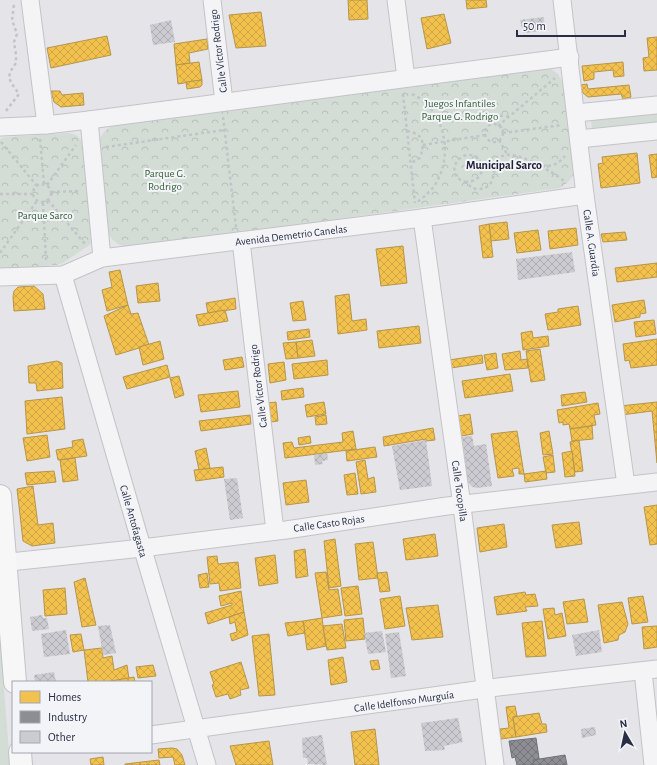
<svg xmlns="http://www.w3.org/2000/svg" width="657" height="765" font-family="'Alegreya Sans',sans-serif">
	<defs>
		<pattern id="forest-crowns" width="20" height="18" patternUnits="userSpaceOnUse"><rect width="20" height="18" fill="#d3ddd5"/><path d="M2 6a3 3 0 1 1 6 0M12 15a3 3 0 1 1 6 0" fill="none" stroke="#b5beb8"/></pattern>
		<pattern id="homes-cross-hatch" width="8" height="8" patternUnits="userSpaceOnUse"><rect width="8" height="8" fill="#f2c14e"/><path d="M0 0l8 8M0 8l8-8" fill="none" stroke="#d0a645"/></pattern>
		<pattern id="industry-cross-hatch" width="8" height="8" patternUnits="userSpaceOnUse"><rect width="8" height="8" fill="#8d8d92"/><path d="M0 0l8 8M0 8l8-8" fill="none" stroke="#737479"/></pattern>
		<pattern id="building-cross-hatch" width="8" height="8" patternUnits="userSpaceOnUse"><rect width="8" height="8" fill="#cbcbd0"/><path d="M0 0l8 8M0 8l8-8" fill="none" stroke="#aeafb4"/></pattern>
	</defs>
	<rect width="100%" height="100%" fill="#e5e5e9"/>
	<!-- grass -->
	<g fill="#d3ddd5">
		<path d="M657,113v9l-65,8 -1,-10z"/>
		<path d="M0,637l10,128h-10z"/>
	</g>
	<!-- forest -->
	<g fill="url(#forest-crowns)">
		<path d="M550,68l8,6 5,9 12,87c-3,9 -7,13 -15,18l-423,59c-15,0 -22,-2 -30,-15l-9,-84c2,-13 4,-15 14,-23z"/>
		<path d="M68,133c8,1 12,4 16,11l7,96v4l-28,19 -7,2 -54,5 -2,-1v-130l5,-2z"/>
	</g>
	<!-- homes -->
	<g fill="url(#homes-cross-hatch)" stroke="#b6954b">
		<path d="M348,0h19l1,19 -19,1z"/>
		<path d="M466,0h20l1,7 -20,2z"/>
		<path d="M261,12l5,34 -30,2 -7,-33z"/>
		<path d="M444,14l7,29 -24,6 -6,-31z"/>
		<path d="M107,36l4,19 -60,13 -4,-20z"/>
		<path d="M657,37v33l-13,1 -1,-13 6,-1 -2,-19z"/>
		<path d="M207,39l1,10 -19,4 1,10 -14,2 -2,-21z"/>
		<path d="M199,62l3,18 -24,4 -2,-19z"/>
		<path d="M623,62l1,14 -10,1 -1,-7 -19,2v7l-10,2 -2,-15z"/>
		<path d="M202,80v5l-2,2 -13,2 -1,-7z"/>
		<path d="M587,84l1,5 41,-4 2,12 -8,2 -2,-5 -33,3 -5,-4 -3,-8z"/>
		<path d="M51,91h9l2,4 21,-2 1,12 -23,2 -7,-5z"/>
		<path d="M637,153l3,30 -39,5 -3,-24 5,-1 -1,-6z"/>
		<path d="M657,154v23l-5,1 -3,-23z"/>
		<path d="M507,222l2,17 -18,2 -2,-17z"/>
		<path d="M489,224l4,33 -10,1 -4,-32z"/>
		<path d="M576,228l2,17 -28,4 -2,-18z"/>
		<path d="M538,230l3,20 -24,3 -3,-20z"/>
		<path d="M625,232l2,8 -24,2 -2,-8z"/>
		<path d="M403,246l4,37 -26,3 -5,-37z"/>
		<path d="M657,263v14l-40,5 -2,-14z"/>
		<path d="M120,270l8,35 -21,6 -5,-21 10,-3 -3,-15z"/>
		<path d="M158,283l2,18 -22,2 -2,-17z"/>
		<path d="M34,286l9,8 2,15 -31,2 -1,-14 1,-6 4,-4z"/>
		<path d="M349,294l3,27 14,-2 1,11 -29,4 -3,-38z"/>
		<path d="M235,298l1,11 -28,4 -2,-10z"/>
		<path d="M644,300l2,13 -6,1v3l-25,5 -3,-17z"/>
		<path d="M303,301l3,19 -13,1 -3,-18z"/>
		<path d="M128,305l3,9 7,-1 11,32 -33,10 -12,-39z"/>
		<path d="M578,306l3,19 -33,5 -3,-16 13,-2v-3z"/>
		<path d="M225,310l3,11 -29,5 -3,-11z"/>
		<path d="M654,320l2,14 -20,3 -2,-15z"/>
		<path d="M419,326l2,17 -42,5 -2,-17z"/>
		<path d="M309,329l1,8 -22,3 -1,-8z"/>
		<path d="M532,331l1,7 15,-2 1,10 -26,4 -2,-17z"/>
		<path d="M657,339v26l-26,3 -2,-8 -4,1 -2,-17z"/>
		<path d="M312,340l3,16 -17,2 -2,-16z"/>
		<path d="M160,341l4,18 -21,6 -4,-18z"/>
		<path d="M296,342l2,16 -12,1 -3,-16z"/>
		<path d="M540,349l5,31 -14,2 -5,-31z"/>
		<path d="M520,351l1,9 6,-1 1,9 -23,2 -3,-16z"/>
		<path d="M496,353l2,15 -11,2 -3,-15z"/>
		<path d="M482,355l1,8 -32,5 -2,-8z"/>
		<path d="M242,357l2,10 -19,3 -2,-10z"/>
		<path d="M327,360l1,15 -34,4 -2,-15z"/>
		<path d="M57,361l5,2 1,25 -26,3 -1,-8h-7l-1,-17z"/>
		<path d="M284,362l2,18 -16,3 -2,-19z"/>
		<path d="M167,365l3,12 -43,12 -4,-12z"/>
		<path d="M510,374l3,17 -48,7 -3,-17z"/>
		<path d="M179,376l5,19 -9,3 -5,-20z"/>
		<path d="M303,388l1,9 -22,3 -1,-9z"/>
		<path d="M238,391l2,16 -39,5 -3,-17z"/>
		<path d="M585,392l2,10 -25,4 -1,-11z"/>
		<path d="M62,397l3,32 -38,5 -2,-33z"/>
		<path d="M276,402l2,19 -7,1 -3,-19z"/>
		<path d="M324,402l2,12 -19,3 -2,-12z"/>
		<path d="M657,402v61l-5,-52 -31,4 -1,-9z"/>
		<path d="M598,403l2,11 -6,1 2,10 -26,4 -1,-5 -6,1v-3l-4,1 -2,-13z"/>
		<path d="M470,414l3,20 -12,2 -3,-20z"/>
		<path d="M250,415l1,9 -50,7 -2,-10z"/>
		<path d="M326,415l1,9 -11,1 -1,-8z"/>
		<path d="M592,426l1,13 -21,2 -2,-12z"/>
		<path d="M433,428l2,12 -9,1v-2l-42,7 -1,-9z"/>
		<path d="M353,431l3,18 -71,9 -2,-15 9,-1 2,6 49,-6 -1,-9z"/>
		<path d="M517,431l7,43h-5v-6l-7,1 2,7 -16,2 -7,-44z"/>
		<path d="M549,431l4,23 -10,1 -3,-22z"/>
		<path d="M47,435l3,22 -23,4 -4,-23z"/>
		<path d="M310,436l1,7 -12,2 -1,-7z"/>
		<path d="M83,439l4,17 -29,4 -2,-10 17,-3 -1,-6z"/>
		<path d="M579,440l4,31 -8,1 -5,-30z"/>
		<path d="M375,447l2,10 -30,4 -1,-10z"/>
		<path d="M206,448l4,20 -11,2 -4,-19z"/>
		<path d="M572,451l3,25 -10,1 -3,-24z"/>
		<path d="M553,455l2,17 -9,1 -3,-16z"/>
		<path d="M75,458l3,22 -15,2 -3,-22z"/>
		<path d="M365,460l3,19 6,-2 2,15 -15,2 -5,-32z"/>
		<path d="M223,467l1,10 -28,4 -2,-11z"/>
		<path d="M54,471l2,11 -29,3 -2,-12z"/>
		<path d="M546,471l1,8 -22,3 -1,-8z"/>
		<path d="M355,473l3,21 -11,1 -3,-20z"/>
		<path d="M306,480l3,22 -23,3 -3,-22z"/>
		<path d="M33,486l5,39 15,-2 2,20 -23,3 -9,-5 -6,-52z"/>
		<path d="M657,505v39l-7,1 -6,-38z"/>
		<path d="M579,522l3,22 -26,4 -4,-23z"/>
		<path d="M504,524l3,23 -27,5 -3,-24z"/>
		<path d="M435,534l3,22 -32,4 -3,-21z"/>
		<path d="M335,539l6,47 -12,2 -5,-47z"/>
		<path d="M373,542l5,36 -19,2 -4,-36z"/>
		<path d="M305,549l3,27 -12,2 -2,-27z"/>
		<path d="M275,555l3,28 -19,3 -4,-28z"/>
		<path d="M217,556l1,8 20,-2 3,26 -21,3 -1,-8 -9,1 -3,-27z"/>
		<path d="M326,572l3,18 9,-1 4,26 -20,3 -7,-45z"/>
		<path d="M387,572l3,19 -10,1 -3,-19z"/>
		<path d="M207,573l2,14 -9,1 -2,-13z"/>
		<path d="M85,578l11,47 -14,2 -8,-45z"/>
		<path d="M358,586l4,28 -17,2 -4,-28z"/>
		<path d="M65,588l2,26 -22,2 -2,-26z"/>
		<path d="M241,591l3,21 -36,12 -3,-11 27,-8v-2l-11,3 -2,-10z"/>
		<path d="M525,592l1,3 9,-1 3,12 -13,1 2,4 -30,4 -3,-18z"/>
		<path d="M400,596l5,30 -20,3 -5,-30z"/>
		<path d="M643,596l5,26 -16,2 -4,-26z"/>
		<path d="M584,599l4,23 -21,2 -4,-22z"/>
		<path d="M622,602l6,22 -3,8 -6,3 -1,5 -14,3 -6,-38z"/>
		<path d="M438,605l5,32 -31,3 -6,-32z"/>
		<path d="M554,608l1,7 7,-2 4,23 -18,3 -5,-30z"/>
		<path d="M244,612l4,23 -16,6 -2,-7 7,-2 -2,-10 -5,2 -1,-7z"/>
		<path d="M322,618l4,28 -19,4 -4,-29z"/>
		<path d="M363,618l2,21 -19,2 -2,-21z"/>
		<path d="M303,621l2,12 -17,3 -3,-13z"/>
		<path d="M542,621l4,35 -20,1 -4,-34z"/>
		<path d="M342,624l4,24 -19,2 -4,-24z"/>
		<path d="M657,626v21l-13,2 -2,-22z"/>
		<path d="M81,634l3,16 -11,2 -3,-17z"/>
		<path d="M269,634l6,61 -16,1 -7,-60z"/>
		<path d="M102,648l1,10 9,-2 2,14 13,-5 2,14 -25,3h-16l-4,-32z"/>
		<path d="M343,657l4,25 -16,3 -3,-25z"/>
		<path d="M378,660l2,9 -8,1 -2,-9z"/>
		<path d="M241,662l8,26 -9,2 1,5 -11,4 -2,-5 -12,3 -4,-12 2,-1 -4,-12z"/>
		<path d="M153,665l3,11 -18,2 -2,-11z"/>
		<path d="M134,677l1,5h-23l-1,-1z"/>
		<path d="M515,706l2,10 -4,1 3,20 -15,2 -1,-10 9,-1 -3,-21z"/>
		<path d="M539,713l3,11h4l1,8 -31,5 -3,-20z"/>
		<path d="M375,729l4,36h-24l-4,-33z"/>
		<path d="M269,741l4,24h-37l-6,-19z"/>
		<path d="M172,748l5,1 5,6 3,10h-10l-2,-8 -14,1 -1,-9z"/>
		<path d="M103,757l1,8h-13l-1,-6z"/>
		<path d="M159,760l1,5h-35v-1z"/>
	</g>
	<!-- industry -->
	<g fill="url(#industry-cross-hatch)" stroke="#6f707b">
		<path d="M536,738l4,27h-23l-2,-8 -3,1 -3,-17z"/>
		<path d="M565,755l2,10h-33l-1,-5z"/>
	</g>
	<!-- building -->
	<g fill="url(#building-cross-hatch)">
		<path d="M544,17l1,14 -22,2 -3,-13z"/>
		<path d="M171,20l4,22 -22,3 -3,-20z"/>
		<path d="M572,252l3,20 -57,8 -2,-21z"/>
		<path d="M472,436l2,10 12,-2 6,42 -15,2 -5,-1 -4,-5 -6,-45z"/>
		<path d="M426,440l6,46 -32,4 -8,-44z"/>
		<path d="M327,453l1,7 -6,1 1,3 -8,1 -1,-10z"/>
		<path d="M237,478l6,40 -13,2 -6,-41z"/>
		<path d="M42,615l1,3h4l2,11 -17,2 -2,-14z"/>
		<path d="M110,625l6,28 -13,2 -5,-29z"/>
		<path d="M66,630l4,24 -26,3 -3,-23z"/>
		<path d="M599,630l3,22 -26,4 -4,-21z"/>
		<path d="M382,631l4,21 -18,2 -4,-21z"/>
		<path d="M399,632l7,44 -15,2 -6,-44z"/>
		<path d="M54,672l2,10h-21l-1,-7z"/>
		<path d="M458,718l5,24 -19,4 1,4 -20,1 -4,-28z"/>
		<path d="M595,727l1,8 -14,3 -1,-9z"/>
		<path d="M322,735l5,30 -19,-1 -1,-6h-4l-1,-20z"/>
	</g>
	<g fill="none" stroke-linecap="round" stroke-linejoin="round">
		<defs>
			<g id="minor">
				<path d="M30,0l16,125"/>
				<path d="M212,0l12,102"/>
				<path d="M396,0l10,78"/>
				<path d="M562,0l23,195 41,290"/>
				<path d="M576,113l81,-8"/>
				<path d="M89,120l13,138"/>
				<path d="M0,127l46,-2 43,-5 481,-63"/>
				<path d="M579,139l78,-8"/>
				<path d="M422,218l38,273 35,274"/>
				<path d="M241,241l34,290"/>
				<path d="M63,275l74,255 70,235"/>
				<path d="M0,277l63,-2 39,-17 320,-40 163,-23"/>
				<path d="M0,563l142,-15 144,-18 161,-24 210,-24"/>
				<path d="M643,671l10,94"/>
				<path d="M151,735l347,-48 159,-18"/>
			</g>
			<g id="major">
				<path d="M0,496l15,186"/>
				<path d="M20,752l1,13"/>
			</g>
		</defs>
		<!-- minor casing -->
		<use href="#minor" stroke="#c3c3c7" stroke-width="19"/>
		<!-- major casing -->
		<use href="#major" stroke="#c1c2c7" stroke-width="24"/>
		<!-- path -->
		<g stroke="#c3c4c9" stroke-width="2.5" stroke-dasharray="3 3" stroke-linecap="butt">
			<path d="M403,94l12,109"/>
			<path d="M412,94c32,15 42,59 24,89 -5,8 -12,14 -20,20"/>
			<path d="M6,111l13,-17 -7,-10 -3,-6 1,-6 6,-9v-8l-2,-13 3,-8 -5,-14 2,-16"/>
			<path d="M482,115l27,1"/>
			<path d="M223,117l13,110"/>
			<circle cx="494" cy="133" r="9"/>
			<path d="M498,126l57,-48"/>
			<path d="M407,131c17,3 18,12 13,27l-9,5"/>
			<path d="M503,133l59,-8"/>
			<path d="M40,139l4,45"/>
			<path d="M499,140l8,14"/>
			<path d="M1,142l36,44"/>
			<path d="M423,145l62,-10"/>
			<path d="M106,147l118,-17"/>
			<path d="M542,166c10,1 16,-2 23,-10"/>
			<path d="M465,182c22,1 22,-27 4,-27 -11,0 -19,13 -12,22 2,3 5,3 8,5 4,3 7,7 13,7 21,0 12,-23 23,-32 11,-10 52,15 63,24"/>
			<circle cx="42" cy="193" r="9"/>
			<path d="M47,185l29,-40"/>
			<path d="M51,192l30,-1"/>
			<path d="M0,194h33"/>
			<path d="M48,200l37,44"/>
			<path d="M43,203l3,57"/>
			<path d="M0,253l37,-52"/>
		</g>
		<!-- minor -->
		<use href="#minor" stroke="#f4f4f6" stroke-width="17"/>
		<!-- major -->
		<use href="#major" stroke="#f7f7f8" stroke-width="22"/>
	</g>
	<g text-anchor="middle" stroke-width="4" stroke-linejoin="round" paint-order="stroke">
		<!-- street labels -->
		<g font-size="11" fill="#2a2e44" stroke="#f3f4f8">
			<text transform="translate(218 51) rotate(-97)" y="4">Calle Víctor Rodrigo</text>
			<text transform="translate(291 235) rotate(-7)" y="4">Avenida Demetrio Canelas</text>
			<text transform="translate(592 243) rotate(82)" y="4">Calle A. Guardia</text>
			<text transform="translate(258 386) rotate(-97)" y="4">Calle Víctor Rodrigo</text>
			<text transform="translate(460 491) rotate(82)" y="4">Calle Tocopilla</text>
			<text transform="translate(134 521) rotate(74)" y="4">Calle Antofagasta</text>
			<text transform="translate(329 523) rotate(-8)" y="4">Calle Casto Rojas</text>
			<text transform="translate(404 701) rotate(-8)" y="4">Calle Idelfonso Murguía</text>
		</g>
		<!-- park labels -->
		<g font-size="11" fill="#376038" stroke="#f3f4f8">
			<text x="460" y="107">Juegos Infantiles<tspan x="460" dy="13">Parque G. Rodrigo</tspan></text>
			<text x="165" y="177">Parque G.<tspan x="165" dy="13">Rodrigo</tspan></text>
			<text x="45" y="219">Parque Sarco</text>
		</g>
		<!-- neighbourhood labels -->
		<g font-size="12" font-weight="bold" fill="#1c1f35" stroke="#f3f4f8">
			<text x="504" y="169">Municipal Sarco</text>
		</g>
	</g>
	<!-- legend -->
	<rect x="12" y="681" width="140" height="72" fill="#f3f4f8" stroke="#a3a5b0"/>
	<rect x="20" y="691" width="20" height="12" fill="#f2c14e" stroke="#a3a5b0"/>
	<text x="48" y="701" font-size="12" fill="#2a2e44">Homes</text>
	<rect x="20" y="711" width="20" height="12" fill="#8d8d92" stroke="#a3a5b0"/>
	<text x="48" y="721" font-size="12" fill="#2a2e44">Industry</text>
	<rect x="20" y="731" width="20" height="12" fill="#cbcbd0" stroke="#a3a5b0"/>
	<text x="48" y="741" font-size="12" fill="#2a2e44">Other</text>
	<!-- north arrow -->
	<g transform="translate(625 733) rotate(351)" stroke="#f3f4f8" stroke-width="3" paint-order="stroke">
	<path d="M0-3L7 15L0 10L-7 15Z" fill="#2a2e44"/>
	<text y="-6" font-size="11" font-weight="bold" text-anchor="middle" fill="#2a2e44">N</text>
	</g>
	<!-- scale -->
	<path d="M517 30v6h108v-6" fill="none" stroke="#2a2e44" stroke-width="2"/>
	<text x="523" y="30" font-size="12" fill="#2a2e44" stroke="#f3f4f8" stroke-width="3" paint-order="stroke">50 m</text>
</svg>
